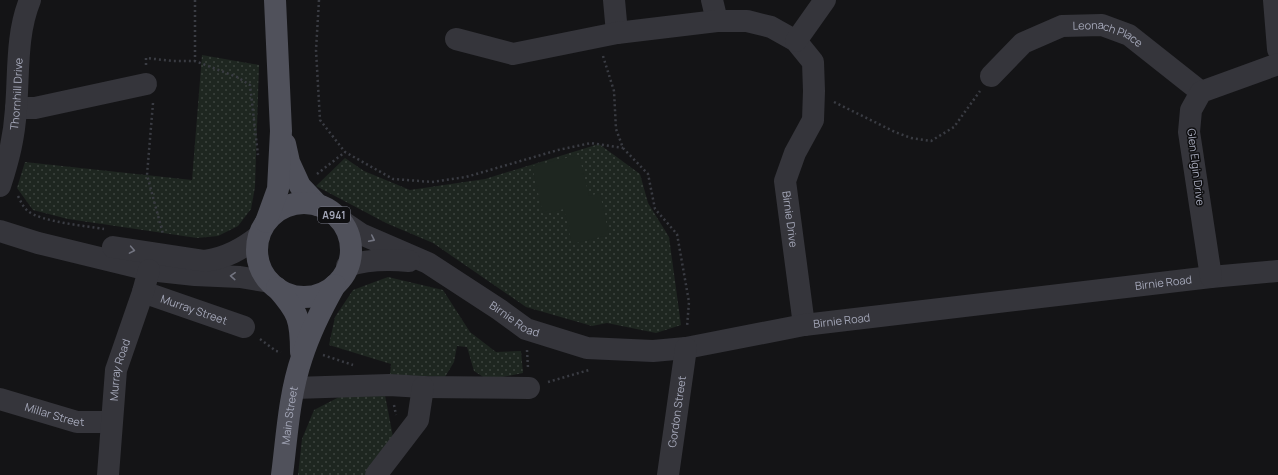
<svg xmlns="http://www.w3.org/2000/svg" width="1278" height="475" font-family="Manrope,sans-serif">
	<defs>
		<pattern id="grass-dots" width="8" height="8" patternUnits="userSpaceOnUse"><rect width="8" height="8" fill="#1e2620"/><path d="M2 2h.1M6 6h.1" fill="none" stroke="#3c433e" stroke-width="1.8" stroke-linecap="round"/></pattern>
	</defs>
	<rect width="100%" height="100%" fill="#141416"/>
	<!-- grass -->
	<g fill="url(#grass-dots)">
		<path d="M202,55l57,10 -4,122 -4,22 -13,17 -20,10 -21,2 -129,-19 -35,-9 -16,-22 8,-26 167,18z"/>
		<path d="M599,144l41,30 8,29 21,34 12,88 -25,8 -49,-10 -15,3 -66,-19 -93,-64 -47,-20 -70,-37 29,-28 19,13 46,19 75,-11z"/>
		<path d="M388,277l55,13 27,42 26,20 25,-1 2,22 -35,7 -14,-9 -7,-24 -10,-1 -3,16 -9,15 -55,-2 1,-11 -62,-19 6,-28 18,-27z"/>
		<path d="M343,395h42l8,42 -28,38h-67l4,-36 12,-29z"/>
	</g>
	<!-- green -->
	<path fill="#1e2620" d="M579,155l10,41 11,-3 9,42 -37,9 -8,-35 -21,5 -11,-48z"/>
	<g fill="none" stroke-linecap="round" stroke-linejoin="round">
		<!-- path -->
		<g stroke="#3a3c43" stroke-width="2.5" stroke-dasharray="2 3" stroke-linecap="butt">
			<path d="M195,0v61l42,16 13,8 8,70"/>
			<path d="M319,0l-3,50 4,70 25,32 48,27 39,3 34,-5 92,-27 33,-7 32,5"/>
			<path d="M603,56l11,35 2,38 7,19 25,26 7,35 22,25 12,68 -2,25"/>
			<path d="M146,65v-7l27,3h22"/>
			<path d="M834,102l61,30 16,6 20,3 23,-14 26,-36"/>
			<path d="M153,103l-6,72 16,59"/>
			<path d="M317,174l28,-22"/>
			<path d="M18,196c3,6 5,11 10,15 13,11 59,15 76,18"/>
			<path d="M260,339l16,12 5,1"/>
			<path d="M527,350l1,18"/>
			<path d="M323,355l30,10"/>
			<path d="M548,382l41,-12"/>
			<path d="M394,405l2,10"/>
		</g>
		<!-- minor -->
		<g stroke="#35353b" stroke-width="22">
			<path d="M614,0l3,33"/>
			<path d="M712,0l5,21"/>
			<path d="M1274,0l4,49"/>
			<path id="s1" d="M456,39l57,15 104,-21 100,-12h30l24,6 25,14 17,21 1,29 -1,29 -18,33 -10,28 19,144"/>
			<path d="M796,41l29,-41"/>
			<path id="s2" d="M991,76l32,-33 39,-17 40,-1 27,10 72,57"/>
			<path d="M16,108h19l111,-24"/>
			<path id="s3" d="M0,186c9,-28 14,-48 16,-77 3,-36 0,-75 14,-109"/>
			<path id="s4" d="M339,219l22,15 67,29 72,47 26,19 61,19 66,3 33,-3 118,-23 407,-48 67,-6"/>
			<path d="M0,231l38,12 111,27 46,5 45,2 30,5"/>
			<path d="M113,247l92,14c21,-3 37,-12 54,-25"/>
			<path d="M347,266c21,-7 41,-7 62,-5"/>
			<path d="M1211,277l-22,-145 2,-22 10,-18 77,-28"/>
			<path id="s5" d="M143,292l101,35"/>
			<path d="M294,388l95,-3 34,2 106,1"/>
			<path id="s6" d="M0,399l77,23h34"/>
			<path id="s7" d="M108,475l8,-105 27,-78 6,-22"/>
			<path d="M376,475l42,-55 5,-33"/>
			<path id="s8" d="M668,475l18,-127"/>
		</g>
		<!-- major -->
		<g stroke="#50515b" stroke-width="22">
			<path d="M285,144l4,18 11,24 18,19"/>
			<circle cx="304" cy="250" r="47"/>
			<path d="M266,222l12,-33 3,-58 -6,-131"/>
			<path d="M277,288c21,24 24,31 24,64"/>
			<path id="s9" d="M282,475c5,-39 7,-80 20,-118 8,-25 20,-49 33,-72"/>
		</g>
	</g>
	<!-- one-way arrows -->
	<defs><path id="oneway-chevron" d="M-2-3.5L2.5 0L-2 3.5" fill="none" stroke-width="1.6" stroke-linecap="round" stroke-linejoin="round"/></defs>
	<g stroke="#727480">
		<use href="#oneway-chevron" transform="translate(372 239) rotate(26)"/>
		<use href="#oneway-chevron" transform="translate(132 250) rotate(10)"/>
		<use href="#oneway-chevron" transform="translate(233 276) rotate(-177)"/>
	</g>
	<g text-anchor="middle" stroke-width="3" stroke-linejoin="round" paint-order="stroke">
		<!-- shield labels -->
		<rect fill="#0f0f11" stroke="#777986" stroke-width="1" x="318" y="207" width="32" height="16" rx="3"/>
		<g font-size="10" font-weight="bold" fill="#a4a7b8">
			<text x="334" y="219">A941</text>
		</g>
		<!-- street labels -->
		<g font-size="11" fill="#a4a7b8" stroke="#0f0f11">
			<text dy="4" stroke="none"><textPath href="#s2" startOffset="136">Leonach Place</textPath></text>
			<text dy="4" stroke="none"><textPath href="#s3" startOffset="94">Thornhill Drive</textPath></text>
			<text transform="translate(1196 167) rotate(83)" y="4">Glen Elgin Drive</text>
			<text dy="4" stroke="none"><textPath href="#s1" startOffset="540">Birnie Drive</textPath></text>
			<text dy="4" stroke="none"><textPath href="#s4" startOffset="863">Birnie Road</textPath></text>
			<text dy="4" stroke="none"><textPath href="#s5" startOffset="54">Murray Street</textPath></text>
			<text dy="4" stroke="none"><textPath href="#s4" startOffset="203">Birnie Road</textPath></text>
			<text dy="4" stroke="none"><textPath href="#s4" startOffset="539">Birnie Road</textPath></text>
			<text dy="4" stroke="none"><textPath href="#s7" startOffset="106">Murray Road</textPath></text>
			<text dy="4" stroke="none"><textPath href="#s8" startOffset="64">Gordon Street</textPath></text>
			<text dy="4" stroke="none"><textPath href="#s6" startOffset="57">Millar Street</textPath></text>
			<text dy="4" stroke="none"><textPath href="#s9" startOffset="60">Main Street</textPath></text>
		</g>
	</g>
</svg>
